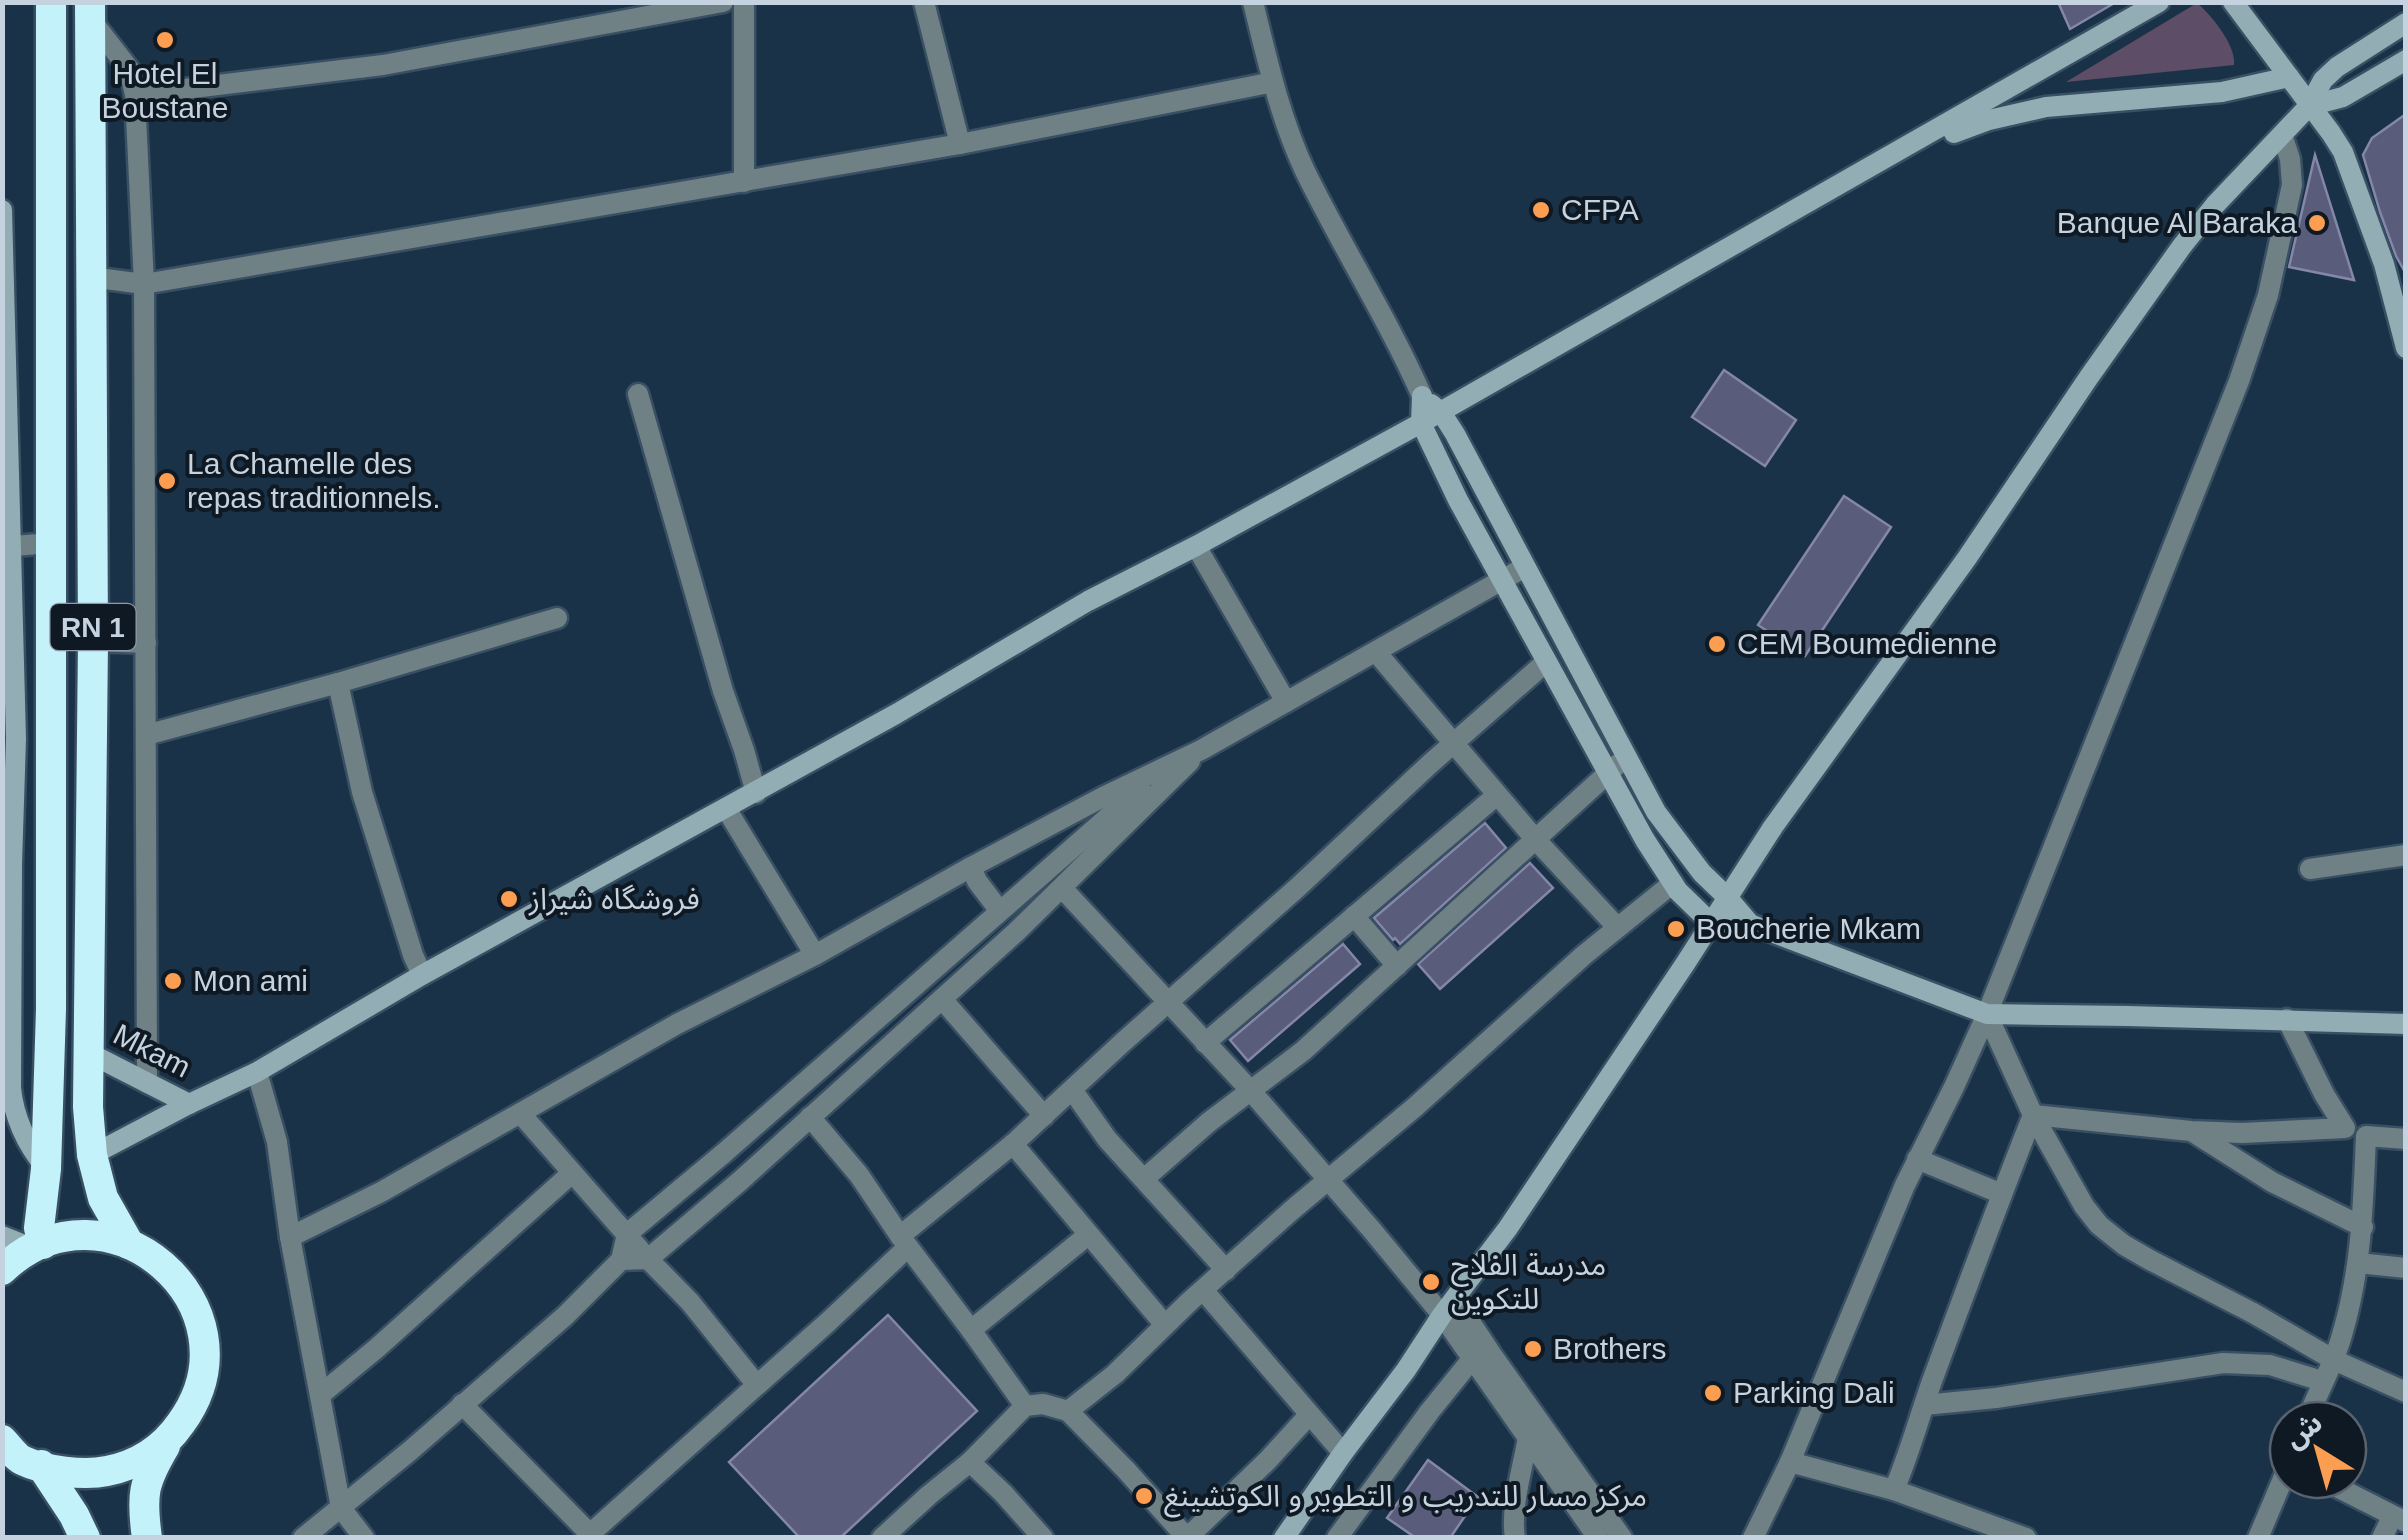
<svg xmlns="http://www.w3.org/2000/svg" width="2408" height="1540" font-family="Helvetica,'Noto Sans Arabic',sans-serif">
	<rect width="100%" height="100%" fill="#1a3247"/>
	<!-- green -->
	<path fill="#5e4d67" d="M2197,3c15,13 39,42 37,62l-168,17z"/>
	<!-- building -->
	<g fill="#595c7a" stroke="#8487a7" stroke-width="2.5">
		<path d="M2058,2h58l-46,27z"/>
		<path d="M2406,114v160l-10,-18 -16,-44 -17,-57 9,-17z"/>
		<path d="M2315,155l39,125 -65,-13z"/>
		<path d="M1724,370l72,50 -31,46 -73,-49z"/>
		<path d="M1844,496l47,31 -86,129 -47,-31z"/>
		<path d="M1485,823l21,25 -106,96 -5,-6 -2,2 -19,-22z"/>
		<path d="M1530,863l23,25 -113,101 -22,-25z"/>
		<path d="M1343,944l17,20 -112,97 -18,-21z"/>
		<path d="M888,1315l89,96 -137,127h-40l-71,-76z"/>
		<path d="M1428,1460l50,37 -28,41h-34l-29,-20z"/>
	</g>
	<g fill="none" stroke-linecap="round" stroke-linejoin="round">
		<defs>
			<g id="street">
				<path d="M924,2l36,142"/>
				<path d="M1253,2c14,57 27,116 52,169 37,76 83,148 117,225"/>
				<path d="M91,20l38,49 6,26 9,189 3,799"/>
				<path d="M135,95l248,-30 340,-63"/>
				<path d="M744,182v-180"/>
				<path d="M90,277l54,7 816,-140 313,-62"/>
				<path d="M638,394l85,297 21,59 12,43"/>
				<path d="M1196,546l90,156"/>
				<path d="M2,547l48,-4"/>
				<path d="M93,641l53,2"/>
				<path d="M1376,652l160,188 81,87"/>
				<path d="M146,735l192,-52"/>
				<path d="M727,810l88,145"/>
				<path d="M971,867l6,14 22,29"/>
				<path d="M2310,869l96,-14"/>
				<path d="M1062,888l188,202 121,139 71,86 156,223"/>
				<path d="M1354,916l43,50"/>
				<path d="M422,975l-9,-20 -51,-163 -24,-109 219,-65"/>
				<path d="M942,999l102,117"/>
				<path d="M1987,1014l46,101 51,91 15,19 25,20 26,15 103,53 81,47 72,32"/>
				<path d="M1205,1043l292,-248"/>
				<path d="M257,1072l20,70 13,95 51,271 23,30"/>
				<path d="M1073,1091l34,48 119,131"/>
				<path d="M521,1114l127,145 42,43 66,82"/>
				<path d="M810,1117l49,58 41,61 71,94 54,76"/>
				<path d="M2193,1132l79,50 91,45"/>
				<path d="M1013,1144l152,181"/>
				<path d="M1917,1159l85,35"/>
				<path d="M1144,1179l65,-57 94,-71 315,-287"/>
				<path d="M900,1236l113,-92 109,-101 175,-155 134,-125 115,-101"/>
				<path d="M290,1237l91,-45 296,-168 138,-69 156,-88 132,-70 98,-47 324,-183"/>
				<path d="M621,1260l27,-1 92,-78 276,-249 174,-171"/>
				<path d="M2358,1263l48,5"/>
				<path d="M1203,1290l140,163"/>
				<path d="M1455,1299l37,56 130,183"/>
				<path d="M971,1330l117,-95"/>
				<path d="M320,1395l57,-47 195,-175"/>
				<path d="M462,1404l132,134"/>
				<path d="M1924,1405l72,-7 227,-35 47,2 52,16"/>
				<path d="M1068,1411l58,59 61,68 80,-77 42,-46"/>
				<path d="M2307,1420c11,-29 27,-56 35,-85 20,-68 21,-130 24,-199l40,3"/>
				<path d="M970,1462l33,31 40,45"/>
				<path d="M1790,1462l115,-277 49,-98 33,-73 252,-633 29,-86 24,-110 -2,-26 -8,-24"/>
				<path d="M2323,1480l83,42"/>
				<path d="M1894,1490c15,-35 25,-72 38,-109 33,-89 66,-178 101,-266l158,16 51,2 103,-5 -21,-34 -37,-75"/>
				<path d="M591,1533l237,-211 80,-75"/>
				<path d="M303,1538l108,-88 154,-134 56,-56 6,-26 97,-81 416,-364"/>
				<path d="M882,1538l47,-43 41,-33 55,-56 18,-2 25,7 47,-37 74,-72 103,-92 123,-103 169,-152 89,-72"/>
				<path d="M1337,1538l93,-127 42,-52"/>
				<path d="M1515,1538c-5,-29 8,-71 13,-101l4,-6"/>
				<path d="M1753,1538l37,-76 104,28 132,48"/>
				<path d="M2258,1538l30,-71"/>
				<path d="M2382,1538l10,-21"/>
			</g>
			<g id="secondary">
				<path d="M2233,2l98,131 12,19 41,112 22,84"/>
				<path d="M2309,106l34,-9 63,-37"/>
				<path d="M1954,133l35,-13 57,-13 176,-15 67,-15"/>
				<path d="M2,210l14,529 -4,125 -1,224c3,30 16,57 35,80"/>
				<path d="M1422,396l-1,27 37,77 187,340 33,51 32,31 40,2 237,90 141,2 278,8"/>
				<path d="M1431,404l10,8 14,22 201,378 46,61 25,24 23,27"/>
				<path d="M87,1052l102,52"/>
				<path d="M92,1155l97,-51 68,-32 165,-97 474,-261 192,-113 108,-55 225,-123 738,-421"/>
				<path d="M2,1236l30,12"/>
				<path d="M1284,1538l59,-85 63,-83 36,-55 66,-87 177,-264 88,-137 194,-269 122,-181 93,-131 33,-41 94,-99 14,-26 14,-13 69,-44"/>
			</g>
			<g id="highway">
				<path d="M90,2l3,639 -5,466 4,48 11,43 26,46"/>
				<path d="M43,1244l-4,-16 7,-59 5,-160v-1007"/>
				<path d="M2,1270c105,-101 263,37 179,153 -18,26 -43,42 -74,48 -23,5 -62,0 -83,-10 -8,-3 -15,-14 -22,-21"/>
				<path d="M41,1465l33,50 11,23"/>
				<path d="M147,1538c-6,-43 -4,-55 18,-92"/>
			</g>
		</defs>
		<!-- street casing -->
		<use href="#street" stroke="#394f63" stroke-width="25"/>
		<!-- secondary casing -->
		<use href="#secondary" stroke="#394f63" stroke-width="25"/>
		<!-- highway casing -->
		<use href="#highway" stroke="#394f63" stroke-width="35"/>
		<!-- street -->
		<use href="#street" stroke="#6f8184" stroke-width="20"/>
		<!-- secondary -->
		<use href="#secondary" stroke="#92aeb4" stroke-width="20"/>
		<!-- highway -->
		<use href="#highway" stroke="#c4f2fb" stroke-width="30"/>
	</g>
	<!-- markers -->
	<g fill="#fc9e52" stroke="#0f1923" stroke-width="4">
		<circle cx="165" cy="40" r="10"/>
		<circle cx="1541" cy="210" r="10"/>
		<circle cx="2317" cy="223" r="10"/>
		<circle cx="167" cy="481" r="10"/>
		<circle cx="1717" cy="644" r="10"/>
		<circle cx="509" cy="899" r="10"/>
		<circle cx="1676" cy="929" r="10"/>
		<circle cx="173" cy="981" r="10"/>
		<circle cx="1431" cy="1282" r="10"/>
		<circle cx="1533" cy="1349" r="10"/>
		<circle cx="1713" cy="1393" r="10"/>
		<circle cx="1144" cy="1496" r="10"/>
	</g>
	<g text-anchor="middle" stroke-width="8" stroke-linejoin="round" paint-order="stroke">
		<!-- shield labels -->
		<rect fill="#0f1923" stroke="#8e9ba7" stroke-width="2.5" x="50.5" y="604" width="85" height="46" rx="8"/>
		<g font-size="28" font-weight="bold" fill="#c5d3e0">
			<text x="93" y="637">RN 1</text>
		</g>
		<!-- poi labels -->
		<g font-size="30" fill="#c5d3e0" stroke="#0f1923" text-anchor="start">
			<text x="165" y="84" text-anchor="middle">Hotel El<tspan x="165" dy="34">Boustane</tspan></text>
			<text x="1561" y="220">CFPA</text>
			<text x="2297" y="233" text-anchor="end">Banque Al Baraka</text>
			<text x="187" y="474">La Chamelle des<tspan x="187" dy="34">repas traditionnels.</tspan></text>
			<text x="1737" y="654">CEM Boumedienne</text>
			<text x="529" y="909">فروشگاه شيراز</text>
			<text x="1696" y="939">Boucherie Mkam</text>
			<text x="193" y="991">Mon ami</text>
			<text x="1451" y="1275">مدرسة الفلاح<tspan x="1451" dy="34">للتكوين</tspan></text>
			<text x="1553" y="1359">Brothers</text>
			<text x="1733" y="1403">Parking Dali</text>
			<text x="1164" y="1506">مركز مسار للتدريب و التطوير و الكوتشينغ</text>
		</g>
		<!-- street labels -->
		<g font-size="30" fill="#c5d3e0" stroke="#0f1923">
			<text transform="translate(152 1051) rotate(27)" y="10">Mkam</text>
		</g>
	</g>
	<!-- border -->
	<rect width="2408" height="1540" fill="none" stroke="#c5d3e0" stroke-width="10"/>
	<!-- north arrow -->
	<g transform="translate(2318 1450) rotate(323)"><circle r="48" fill="#0f1923" stroke="#58636f" stroke-width="2.5"/>
	<path d="M0-8L18 38L0 25L-18 38Z" fill="#fc9e52"/>
	<text y="-15" font-size="28" font-weight="bold" text-anchor="middle" fill="#c5d3e0">ش</text>
	</g>
</svg>
